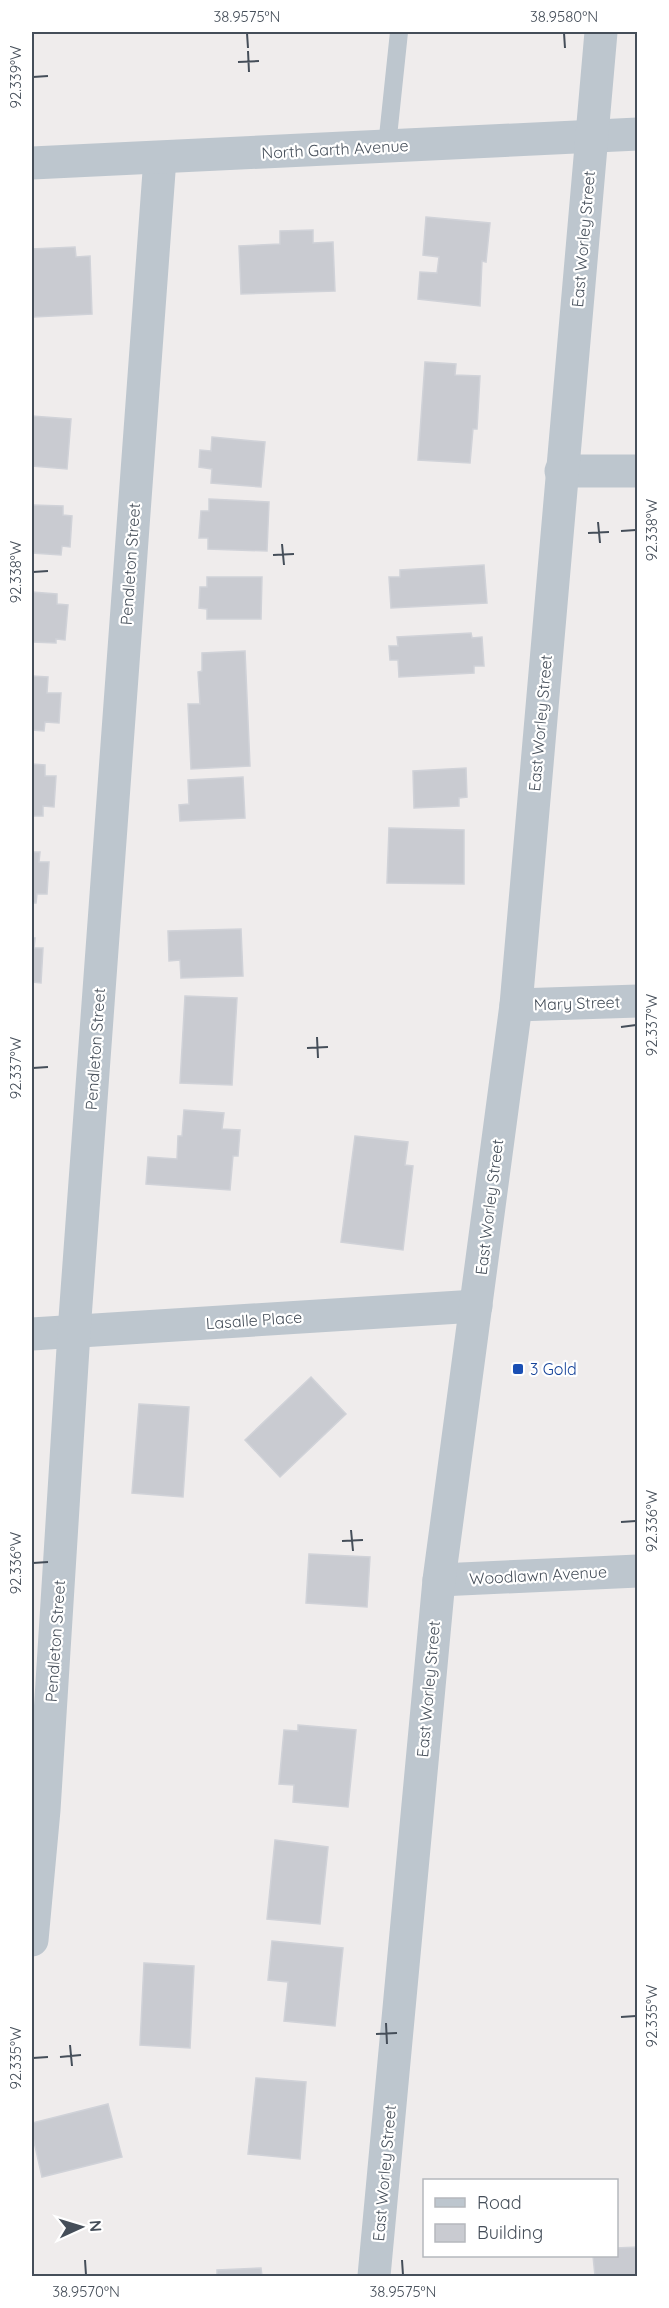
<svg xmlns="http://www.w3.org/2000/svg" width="669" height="2308" font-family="Quicksand,sans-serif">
	<rect width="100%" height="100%" fill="#efecec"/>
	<!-- building -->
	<g fill="#c9cbd1" stroke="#d0d2d8" stroke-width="1.5">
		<path d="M426,217l64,6 -4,39 -4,-1 -2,45 -62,-7 2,-27 17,1 2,-16 -16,-2z"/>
		<path d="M313,230v13l20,-1 2,49 -94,3 -2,-48 41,-2v-13z"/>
		<path d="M75,247l1,10 14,-1 2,58 -58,3 -2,-68z"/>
		<path d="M425,362l31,2 -1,11 25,1 -3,53h-4l-3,34 -52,-3z"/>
		<path d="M32,416l39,3 -4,50 -35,-3z"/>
		<path d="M212,437l53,5 -4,45 -50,-4 1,-14 -13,-2 1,-17 11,1z"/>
		<path d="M209,499l60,3 -2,49 -59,-2v-11h-9l2,-27h8z"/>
		<path d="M32,505l31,1v9l9,1 -2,31 -8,-1 -1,9 -29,-2z"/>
		<path d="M484,565l3,38 -96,5 -2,-31h11v-7z"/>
		<path d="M207,577h55l-1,42h-54v-10l-8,-1 1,-21h7z"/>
		<path d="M32,592l25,2v10l11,1 -3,35 -9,-1v4l-24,-1z"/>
		<path d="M471,633l1,5 10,-1 2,29h-10v7l-75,4 -1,-17h-8l-1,-14h9l-1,-9z"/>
		<path d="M245,651l5,115 -59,3 -3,-65h12l-2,-32 4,-1v-18z"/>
		<path d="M32,676l16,1 -1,16h14l-2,30 -14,-1 -1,9 -12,-1z"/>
		<path d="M32,764l13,1v11h11l-2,31 -11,-1v10h-11z"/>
		<path d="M466,768l1,29 -8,1v8l-45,2 -1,-37z"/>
		<path d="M243,777l2,41 -65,3 -1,-16 10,-1 -1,-24z"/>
		<path d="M389,828l75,2v54l-77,-1z"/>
		<path d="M32,852h8l-1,10h10l-2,32h-10l-1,9h-4z"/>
		<path d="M241,929l2,47 -62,2 -1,-18 -11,1 -1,-30z"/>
		<path d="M32,938h3l-1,10h9l-2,35 -9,-1z"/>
		<path d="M185,996l52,2 -5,87 -52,-2z"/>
		<path d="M184,1110l40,3 -2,16 18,1 -2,26h-5l-3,34 -84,-6 2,-27 29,2 1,-23h4z"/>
		<path d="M355,1136l53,6 -3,23 8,1 -10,84 -62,-8z"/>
		<path d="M311,1377l35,37 -66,63 -35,-37z"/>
		<path d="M139,1404l50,3 -6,90 -51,-4z"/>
		<path d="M309,1554l61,3 -3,50 -61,-4z"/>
		<path d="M298,1725l58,5 -8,77 -55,-5 1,-17 -15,-1 5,-54 14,1z"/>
		<path d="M275,1840l53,7 -8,77 -53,-5z"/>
		<path d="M272,1941l71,7 -8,78 -51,-5 4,-39 -20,-2z"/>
		<path d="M144,1963l50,3 -4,82 -50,-3z"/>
		<path d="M256,2078l50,4 -6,77 -52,-5z"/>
		<path d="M108,2104l14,53 -80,20 -10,-44v-10z"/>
		<path d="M638,2247v29h-43l-2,-20h23v-8z"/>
		<path d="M261,2268l1,8h32h-77v-6z"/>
	</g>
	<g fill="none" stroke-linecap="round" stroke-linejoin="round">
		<!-- service -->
		<path stroke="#bdc6ce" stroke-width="18" d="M387,146l12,-114"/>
		<!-- minor -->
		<g stroke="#bdc6ce" stroke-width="33">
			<path d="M561,471h77"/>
			<path d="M516,1005l122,-4"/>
			<path d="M32,1334l444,-28"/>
			<path d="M439,1580l199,-9"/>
			<path d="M32,1940l12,-130 30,-478 86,-1174"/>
		</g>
		<!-- tertiary -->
		<g stroke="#bdc6ce" stroke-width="33">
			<path d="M32,163l606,-29"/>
			<path d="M374,2276l65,-696 77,-575 85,-973"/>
		</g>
	</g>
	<!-- ticks -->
	<path fill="none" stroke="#454e59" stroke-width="2" d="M247,33l1,15M564,33l1,15M248,51l1,21M238,62l21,-1M33,77l15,-1M598,522l2,21M621,531l15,-1M588,533l21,-1M282,544l2,21M273,555l21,-1M33,572l15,-1M621,1027l15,-2M317,1037l1,21M307,1048l21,-1M33,1068l15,-1M621,1522l15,-1M351,1530l2,21M342,1541l21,-1M33,1563l15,-1M621,2017l15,-1M386,2023l1,21M376,2034l21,-1M70,2045l2,21M60,2057l21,-2M33,2058l15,-1M85,2260l1,15M402,2260l1,15"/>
	<!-- markers -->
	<rect fill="#1a4fb4" stroke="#fff" stroke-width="2" x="512" y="1363" width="12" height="12" rx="3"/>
	<g text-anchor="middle" stroke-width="4.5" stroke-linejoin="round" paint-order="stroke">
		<!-- street labels -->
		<g font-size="16" fill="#454e59" stroke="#fff">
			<text transform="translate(335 149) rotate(-3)" y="6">North Garth Avenue</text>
			<text transform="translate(583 239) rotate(-85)" y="6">East Worley Street</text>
			<text transform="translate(130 564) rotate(-86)" y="6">Pendleton Street</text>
			<text transform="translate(540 723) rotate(-85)" y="6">East Worley Street</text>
			<text transform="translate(577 1003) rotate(-2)" y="6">Mary Street</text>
			<text transform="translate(95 1049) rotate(-86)" y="6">Pendleton Street</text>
			<text transform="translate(489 1207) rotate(-83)" y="6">East Worley Street</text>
			<text transform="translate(254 1320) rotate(-4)" y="6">Lasalle Place</text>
			<text transform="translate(538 1575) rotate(-3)" y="6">Woodlawn Avenue</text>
			<text transform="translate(55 1641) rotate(-86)" y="6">Pendleton Street</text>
			<text transform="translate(428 1689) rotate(-85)" y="6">East Worley Street</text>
			<text transform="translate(384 2173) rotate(-85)" y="6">East Worley Street</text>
		</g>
		<!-- transit labels -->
		<g font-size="16" fill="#164399" stroke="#fff" text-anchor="start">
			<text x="530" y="1375">3 Gold</text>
		</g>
	</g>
	<!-- border -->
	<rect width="669" height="2308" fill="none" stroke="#ffffff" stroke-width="66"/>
	<!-- legend -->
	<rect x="423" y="2179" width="195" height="78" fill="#ffffff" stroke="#b5b8bd" stroke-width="1.5"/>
	<rect x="435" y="2198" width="30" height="9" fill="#bdc6ce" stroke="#b5b8bd" stroke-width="1.5"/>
	<text x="477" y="2209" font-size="18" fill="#454e59">Road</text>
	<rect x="435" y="2224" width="30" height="18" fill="#c9cbd1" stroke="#b5b8bd" stroke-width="1.5"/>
	<text x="477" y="2239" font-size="18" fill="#454e59">Building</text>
	<!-- north arrow -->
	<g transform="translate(81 2227) rotate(86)" stroke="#ffffff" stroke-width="4.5" paint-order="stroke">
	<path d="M0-4.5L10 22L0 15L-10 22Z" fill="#454e59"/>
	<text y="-9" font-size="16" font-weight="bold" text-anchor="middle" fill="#454e59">N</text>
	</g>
	<rect x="33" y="33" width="603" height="2242" fill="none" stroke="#454e59" stroke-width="2"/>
	<g font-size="15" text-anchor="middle" fill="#454e59">
		<text x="247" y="22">38.9575°N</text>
		<text x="564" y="22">38.9580°N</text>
		<text transform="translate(16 77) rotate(-90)" y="5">92.339°W</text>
		<text transform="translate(652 530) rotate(-90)" y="5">92.338°W</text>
		<text transform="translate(16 572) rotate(-90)" y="5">92.338°W</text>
		<text transform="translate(652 1025) rotate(-90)" y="5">92.337°W</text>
		<text transform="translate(16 1068) rotate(-90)" y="5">92.337°W</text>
		<text transform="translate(652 1521) rotate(-90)" y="5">92.336°W</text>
		<text transform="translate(16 1563) rotate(-90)" y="5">92.336°W</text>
		<text transform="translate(652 2016) rotate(-90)" y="5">92.335°W</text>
		<text transform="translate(16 2058) rotate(-90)" y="5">92.335°W</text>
		<text x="86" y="2297">38.9570°N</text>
		<text x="403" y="2297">38.9575°N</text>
	</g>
</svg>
